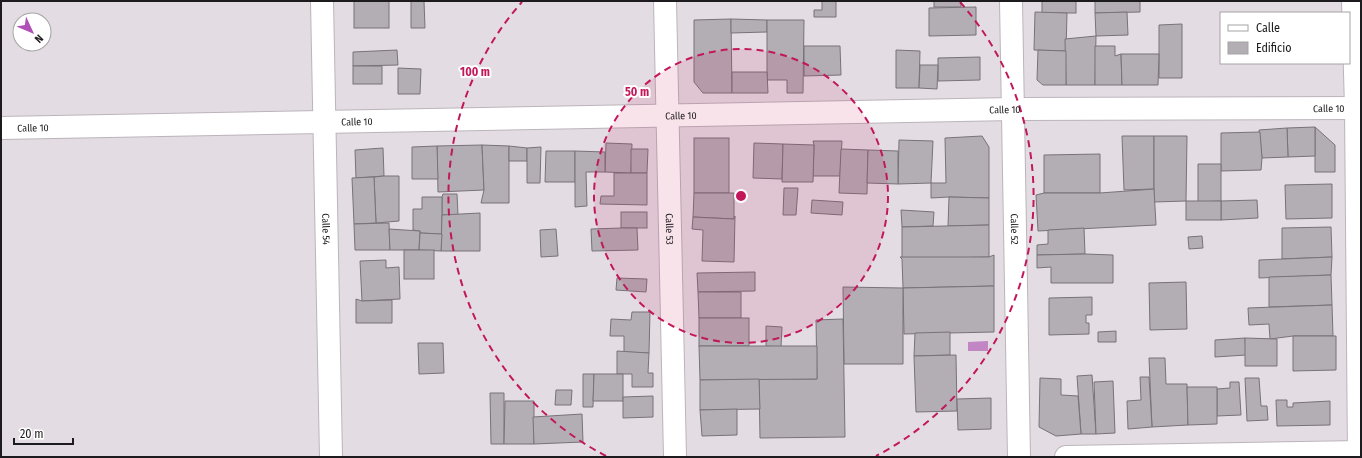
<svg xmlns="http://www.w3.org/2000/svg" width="1362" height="458" font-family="'Fira Sans Condensed',sans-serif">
	<rect width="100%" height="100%" fill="#e3dde3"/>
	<!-- water -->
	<path fill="#c386c5" d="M988,341v10h-20v-9z"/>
	<!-- building -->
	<g fill="#b3adb4" stroke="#787378">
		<rect x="354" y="1" width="35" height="27"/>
		<path d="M411,1h13l1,27h-14z"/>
		<path d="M822,1h14v16h-22v-7h8z"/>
		<rect x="934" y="1" width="27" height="6"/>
		<rect x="1042" y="1" width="34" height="12"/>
		<path d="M1095,1h45v11l-45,1z"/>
		<path d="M976,7v28l-47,1v-28z"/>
		<path d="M1035,12l32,1 -1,38 -32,-1z"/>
		<path d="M1127,12l1,23 -32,1 -1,-23z"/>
		<path d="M731,19l1,74h-29l-9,-11v-62z"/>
		<path d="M731,19l36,1v12l-36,1z"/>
		<path d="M767,20h37l-1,73h-16v-13h-20z"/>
		<path d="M1182,24v54h-23v-53z"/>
		<path d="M1096,36l-1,49h-29l-1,-46z"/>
		<path d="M804,46h36l1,29 -37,1z"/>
		<path d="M1095,46h20v10l6,-2 1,31h-27z"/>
		<path d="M397,50l1,15 -45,1v-14z"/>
		<path d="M896,50l24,1 -1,37h-23z"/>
		<path d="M1038,50l28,1v34h-23l-6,-5z"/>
		<path d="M1121,54h38l-1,31h-36z"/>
		<path d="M980,57v23l-42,1v-23z"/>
		<path d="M920,65h18l-1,24 -18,-1z"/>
		<rect x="353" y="66" width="29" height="18"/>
		<path d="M398,68l23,1 -1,25h-22z"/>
		<path d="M732,72h35l1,21h-36z"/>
		<path d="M1315,127l20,18v27h-20z"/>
		<path d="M1315,127v29l-27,1 -1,-29z"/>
		<path d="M1287,128l1,29 -26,1 -3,-28z"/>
		<path d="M1260,132l2,26 -1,12 -40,1v-38z"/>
		<path d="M982,136l7,11v51l-40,-1 -18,1v-15h15l-1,-45z"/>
		<path d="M1122,136h32v53l-30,1z"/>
		<path d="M1154,136h33l-1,65 -32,1z"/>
		<rect x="694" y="138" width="35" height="55"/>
		<path d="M899,140l34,1 -2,42 -33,1z"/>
		<path d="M813,141h29l-2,35h-27l1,-31z"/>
		<path d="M606,143l26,1 -1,29 -26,-1z"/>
		<path d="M754,143l29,1 -1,35 -29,-1z"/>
		<path d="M783,144l31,1 -1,37h-31z"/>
		<path d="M482,145l2,45 -46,2 -1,-46z"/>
		<path d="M482,145l27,1v57h-28l3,-13z"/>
		<path d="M437,146l1,33h-26v-32z"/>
		<path d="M509,146l18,2v13h-18z"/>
		<path d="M541,147l-1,36h-13v-35z"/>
		<path d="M383,148l1,28 -28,2 -1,-28z"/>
		<path d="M631,149h17l-1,24h-16z"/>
		<path d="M841,149l27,1 -1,44 -28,-1z"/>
		<path d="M868,150l30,1v33l-31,-1z"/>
		<path d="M546,151h29v31h-30z"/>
		<path d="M575,151l30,1v20h-19l1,34 -12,1z"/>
		<path d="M1100,154v39h-56v-38z"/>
		<path d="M1198,164h23v37l-23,1z"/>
		<path d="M614,173h33v32l-47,-1 1,-8h13z"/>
		<path d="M384,176h15v45l-23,2 -2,-46z"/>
		<path d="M374,177l2,46 -22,1 -2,-46z"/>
		<path d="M1332,184v34l-46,1 -1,-34z"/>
		<path d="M784,188h14l-2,27h-13z"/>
		<path d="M1154,189l2,36 -118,6 -2,-36 8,-2h56z"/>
		<path d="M694,193h40v26l-41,-2z"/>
		<path d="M443,194h14l1,21h-16v-18z"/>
		<path d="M422,197h20v37l-22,-1v-2l-7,-1v-21h9z"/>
		<path d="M949,197l40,1v27l-41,1z"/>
		<path d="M812,200l31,2 -1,13 -31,-2z"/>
		<path d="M1257,200l1,18 -37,2v-19z"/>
		<rect x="1186" y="201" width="35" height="19"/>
		<path d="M901,210l33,2 -1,14 -31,1z"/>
		<rect x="621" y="212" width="26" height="16"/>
		<path d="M480,213v38h-39l1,-36z"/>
		<path d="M735,216l-1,46 -32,-1 1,-31 -11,-1 1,-12 41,2z"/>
		<path d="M389,223l1,27h-35l-1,-26z"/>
		<path d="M989,225v32l-87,2v-32z"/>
		<path d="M1331,227l1,30 -50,2v-31z"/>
		<path d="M621,228h16l1,22 -46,1 -1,-22z"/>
		<path d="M1084,228l1,26 -48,1v-10l11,-1v-14z"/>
		<path d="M389,229l31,2 -1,19h-29z"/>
		<path d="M556,229l2,27 -17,1 -1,-27z"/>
		<path d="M420,233l22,1 -1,17 -22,-1z"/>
		<path d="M1202,236l1,12 -14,1 -1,-12z"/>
		<rect x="404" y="250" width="30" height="29"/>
		<path d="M1085,254l28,1v28h-62v-16l-14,1v-13z"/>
		<path d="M994,255v31l-91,2 -1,-29 -2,-2h89z"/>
		<path d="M1332,257l-1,18 -72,3v-18z"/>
		<path d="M386,260v8l13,-1 1,32 -38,2 -2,-40z"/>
		<path d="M755,272v19l-57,1 -1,-19z"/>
		<path d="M1331,275l1,30 -63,2v-30z"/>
		<path d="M617,278l30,1 -1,13 -30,-2z"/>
		<path d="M1186,282l1,47 -37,1 -1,-47z"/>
		<path d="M994,286v46l-90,2 -1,-46z"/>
		<path d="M843,287l60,1v76h-59z"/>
		<path d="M698,292h43v26h-42z"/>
		<path d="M1092,297v18h-6v8h3v11l-40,1v-37z"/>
		<path d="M356,299l6,2 30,-1v23h-36z"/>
		<path d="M1332,305l1,31h-40l-23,3 -1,-15 -20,1 -1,-17z"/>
		<path d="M632,312h18l-1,41 -25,-1v-16h-14l1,-17 20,1z"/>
		<rect x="699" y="318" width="50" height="28"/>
		<path d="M843,319l2,118 -85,1 -1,-59h58l-1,-59z"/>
		<path d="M766,326l16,1 -1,20 -15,-1z"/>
		<path d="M1116,331v11h-18v-10z"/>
		<path d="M950,332v23l-36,1 1,-23z"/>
		<path d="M1293,336h43v34l-43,1z"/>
		<path d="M1245,338l1,17 -31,2v-17z"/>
		<path d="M1245,338l32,1v27h-32z"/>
		<path d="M418,343h25l1,30 -25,1z"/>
		<path d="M699,346h118v33l-117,1z"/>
		<path d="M617,351l32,2 -1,20h5v14h-21v-13h-15z"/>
		<path d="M956,355l1,56 -41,1 -2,-56z"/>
		<path d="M1149,358h16l1,26h21l1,41 -36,2z"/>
		<path d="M583,374h11l-1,33h-10z"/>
		<path d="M594,374h29v27h-30z"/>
		<path d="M1092,375l4,59h-15l-4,-58z"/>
		<path d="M1140,377h9l3,50 -24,2 -1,-28 14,-1z"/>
		<path d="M1040,378l21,1v16l17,1 3,38 -25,2 -17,-9z"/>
		<path d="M1245,378h14l2,28h6l1,14 -21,1z"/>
		<path d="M759,379l1,30 -60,1v-30z"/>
		<path d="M1113,381l2,52 -19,1 -2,-52z"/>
		<path d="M1230,382h9l2,33 -24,1v-27l13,-1z"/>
		<path d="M1187,387h30v37l-29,1z"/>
		<path d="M556,390h16l-1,15h-16z"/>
		<path d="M490,393h14v51h-13z"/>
		<path d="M653,396v21l-30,1v-21z"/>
		<path d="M991,398v31l-33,1 -1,-31z"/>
		<path d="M1276,400h11v7h6v-4l37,-2v24l-53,1z"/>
		<path d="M505,401h29v43h-30z"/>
		<path d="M737,409v26l-35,1 -2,-26z"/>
		<path d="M582,414l1,28 -49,2 -1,-27z"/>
	</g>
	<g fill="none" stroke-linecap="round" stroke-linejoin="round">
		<defs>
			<g id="minor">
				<path id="s1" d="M322,1l9,456"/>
				<path id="s2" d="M665,1l10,456"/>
				<path id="s3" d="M1011,1l8,456"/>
				<path d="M1353,1l3,107 3,349"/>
				<path id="s4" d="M1,128l1012,-19 348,-1"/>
				<path d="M1066,457l295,-5"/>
			</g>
		</defs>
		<!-- minor casing -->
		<use href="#minor" stroke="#bbb5bb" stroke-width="24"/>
		<!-- minor -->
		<use href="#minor" stroke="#fff" stroke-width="22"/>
	</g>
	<!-- distance rings -->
	<circle cx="741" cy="196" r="147" fill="#c2185b" fill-opacity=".12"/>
	<g fill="none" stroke="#c2185b" stroke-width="2" stroke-dasharray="7 5">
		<circle cx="741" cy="196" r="147"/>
		<path d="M606 456A293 293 0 0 1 522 2M960 2A293 293 0 0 1 876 456"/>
	</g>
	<g text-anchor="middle" stroke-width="4" stroke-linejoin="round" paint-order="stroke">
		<!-- street labels -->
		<g font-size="10" fill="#1d1b1d" stroke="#fff">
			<text dy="4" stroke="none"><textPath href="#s4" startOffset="1328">Calle 10</textPath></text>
			<text dy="4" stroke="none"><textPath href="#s4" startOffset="1004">Calle 10</textPath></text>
			<text dy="4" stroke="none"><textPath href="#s4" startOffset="680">Calle 10</textPath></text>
			<text dy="4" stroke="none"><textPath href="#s4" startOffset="356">Calle 10</textPath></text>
			<text dy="4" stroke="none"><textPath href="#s4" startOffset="32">Calle 10</textPath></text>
			<text dy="4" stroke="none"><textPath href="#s1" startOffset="228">Calle 54</textPath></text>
			<text dy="4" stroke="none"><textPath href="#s2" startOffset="228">Calle 53</textPath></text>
			<text dy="4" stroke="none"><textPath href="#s3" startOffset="228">Calle 52</textPath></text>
		</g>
	</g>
	<circle cx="741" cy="196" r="6" fill="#c2185b" stroke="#fff" stroke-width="2"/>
	<g font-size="12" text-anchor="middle" font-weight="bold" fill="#c2185b" stroke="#fff" stroke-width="4" stroke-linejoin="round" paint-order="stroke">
		<text x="475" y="76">100 m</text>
		<text x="637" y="96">50 m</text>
	</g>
	<!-- border -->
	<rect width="1362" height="458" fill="none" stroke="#1d1b1d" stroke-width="4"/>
	<!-- legend -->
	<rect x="1220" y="12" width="130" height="52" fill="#ffffff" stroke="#a5a4a5"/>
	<rect x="1228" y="25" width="20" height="6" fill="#ffffff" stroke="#a5a4a5"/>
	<text x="1256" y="32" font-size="12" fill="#1d1b1d">Calle</text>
	<rect x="1228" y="42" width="20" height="12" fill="#b3adb4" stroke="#a5a4a5"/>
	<text x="1256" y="52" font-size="12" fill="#1d1b1d">Edificio</text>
	<!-- north arrow -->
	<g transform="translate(32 32) rotate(134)"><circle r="19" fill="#ffffff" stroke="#a5a4a5"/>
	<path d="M0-3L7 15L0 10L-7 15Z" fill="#b04fb6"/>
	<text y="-6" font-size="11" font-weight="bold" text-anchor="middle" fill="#1d1b1d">N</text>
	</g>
	<!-- scale -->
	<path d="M14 438v6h59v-6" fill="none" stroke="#1d1b1d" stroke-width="2"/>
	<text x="20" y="438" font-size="12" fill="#1d1b1d" stroke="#ffffff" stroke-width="3" paint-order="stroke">20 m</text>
</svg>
